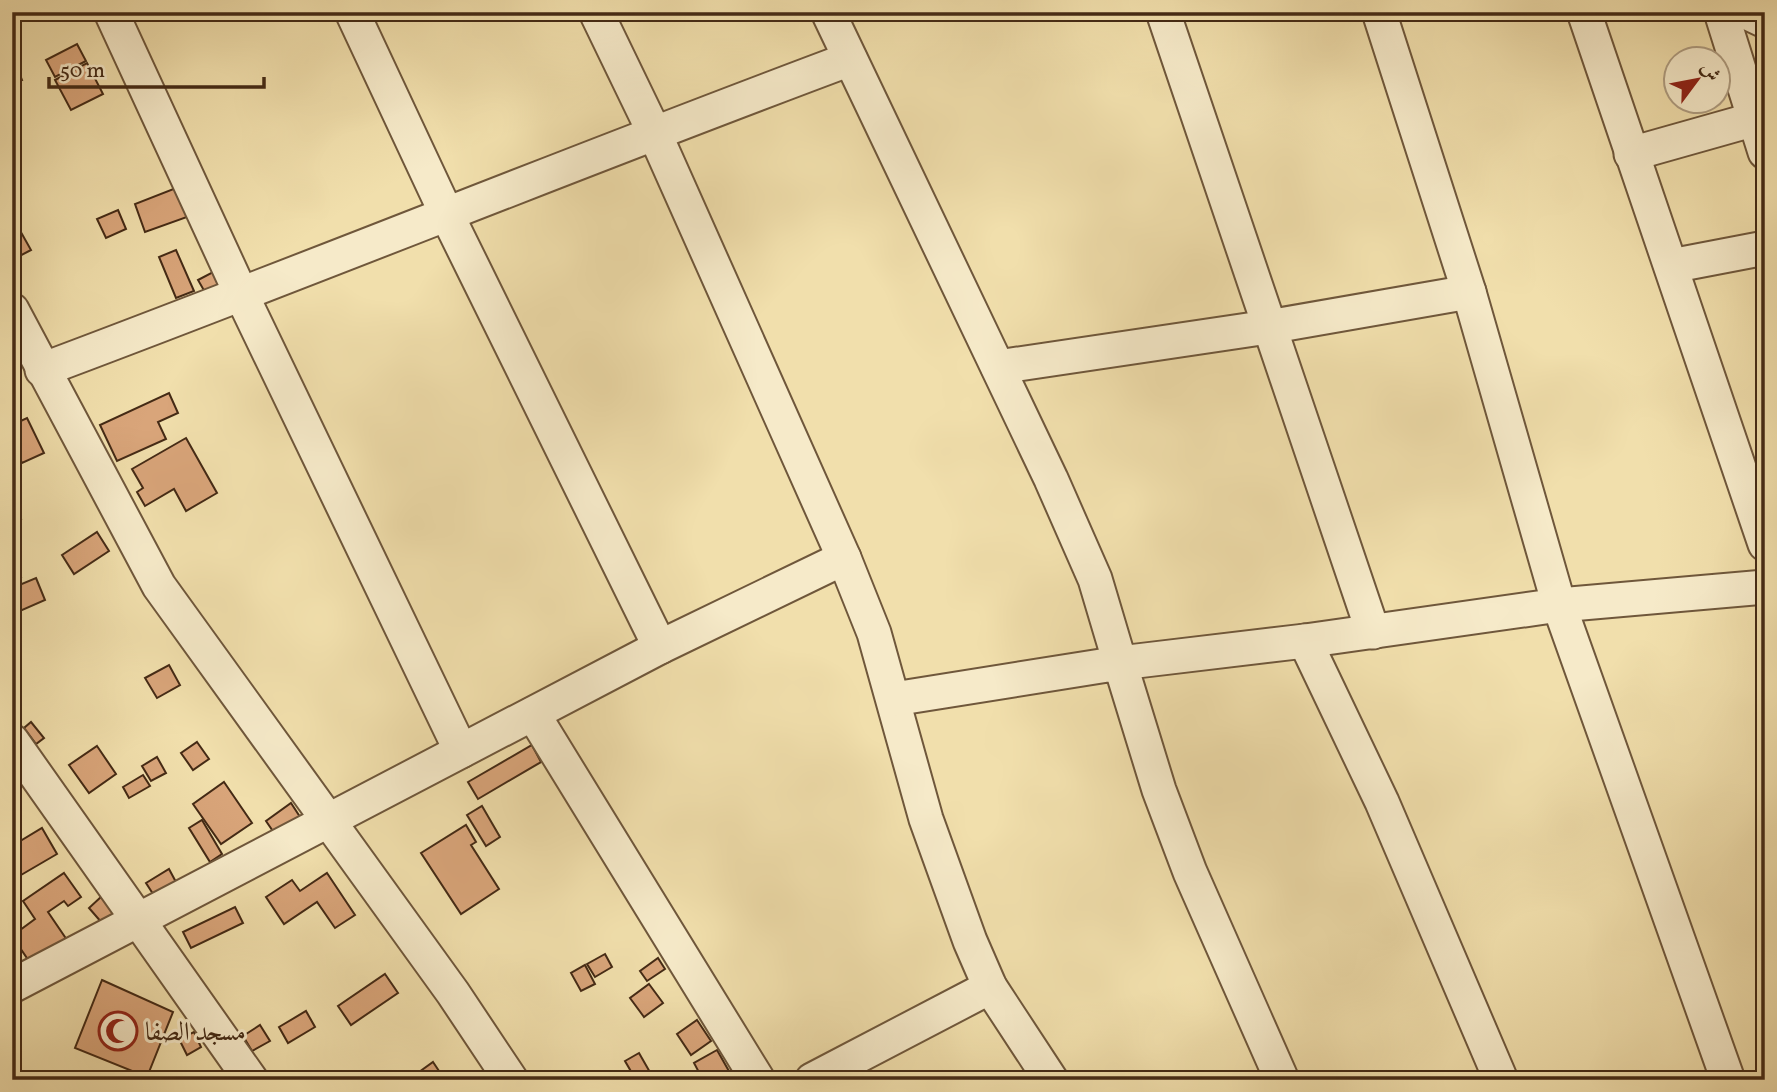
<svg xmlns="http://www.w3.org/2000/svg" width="1777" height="1092" font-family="Vollkorn,Amiri,serif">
	<rect width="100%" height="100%" fill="#f1dfac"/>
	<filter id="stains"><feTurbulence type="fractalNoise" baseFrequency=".00286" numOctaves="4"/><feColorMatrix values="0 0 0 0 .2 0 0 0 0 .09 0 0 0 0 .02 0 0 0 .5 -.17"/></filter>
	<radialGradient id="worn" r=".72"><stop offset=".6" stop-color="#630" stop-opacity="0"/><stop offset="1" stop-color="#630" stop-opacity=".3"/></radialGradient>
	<!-- building -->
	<g fill="#d9a57a" stroke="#442a15" stroke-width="2">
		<path d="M77,44l9,17 -31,16 -9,-17z"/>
		<path d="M12,54l10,26 -10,3z"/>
		<path d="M87,63l16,31 -32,16 -16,-30z"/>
		<path d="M176,188l11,29 -42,15 -10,-28z"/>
		<path d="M118,210l8,19 -20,9 -9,-19z"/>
		<path d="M13,218l18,32 -19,10v-41z"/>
		<path d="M176,250l18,41 -18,7 -17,-41z"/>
		<path d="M215,271l15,28 -16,9 -16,-28z"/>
		<path d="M169,393l9,20 -20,9 8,17 -49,22 -17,-36z"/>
		<path d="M27,418l17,35 -22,10 -10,-20v-18z"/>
		<path d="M186,438l31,55 -31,18 -12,-22 -29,17 -8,-14 6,-4 -11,-19z"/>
		<path d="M12,500l9,19 -9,4z"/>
		<path d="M97,532l12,19 -35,23 -12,-19z"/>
		<path d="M15,557l6,20 -9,2v-21z"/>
		<path d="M36,578l9,22 -25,11 -8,-23z"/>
		<path d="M169,665l11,20 -23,13 -12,-20z"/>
		<path d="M31,722l13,16 -8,6 -12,-16z"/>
		<path d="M197,742l12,17 -16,11 -12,-17z"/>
		<path d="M532,745l9,17 -63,37 -10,-17z"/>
		<path d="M97,746l19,28 -27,19 -20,-28z"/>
		<path d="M157,757l9,16 -15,8 -9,-15z"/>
		<path d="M143,775l7,11 -21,12 -6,-11z"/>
		<path d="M224,782l28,41 -31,21 -28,-40z"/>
		<path d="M291,803l11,17 -25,17 -11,-16z"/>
		<path d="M482,806l18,31 -14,9 -19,-31z"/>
		<path d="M202,820l20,34 -12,8 -21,-34z"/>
		<path d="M466,825l10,17 -5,3 28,44 -38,25 -40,-61z"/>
		<path d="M42,828l15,26 -36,21 -9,-13v-16z"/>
		<path d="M169,869l8,15 -22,13 -9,-14z"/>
		<path d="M64,873l17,24 -13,9 -4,-5 -16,11 19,28 -36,24 -19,-28 23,-17 -12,-18z"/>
		<path d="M327,873l28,42 -20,13 -18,-26 -33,22 -18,-27 26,-17 8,11z"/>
		<path d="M102,896l20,23 -13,12 -20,-23z"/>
		<path d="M235,907l8,16 -52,25 -8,-16z"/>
		<path d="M605,954l7,13 -17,10 -8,-13z"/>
		<path d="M658,958l7,11 -18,12 -7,-10z"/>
		<path d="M585,965l10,19 -14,7 -10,-18z"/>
		<path d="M385,974l13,19 -47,32 -13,-19z"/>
		<path d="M102,980l71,32 -26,65 -72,-29z"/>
		<path d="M649,984l14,19 -19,14 -14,-19z"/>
		<path d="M306,1011l9,16 -27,16 -9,-16z"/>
		<path d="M697,1020l14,21 -20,14 -14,-21z"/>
		<path d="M260,1025l10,16 -18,10 -9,-15z"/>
		<path d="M194,1032l7,15 -14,8 -8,-16z"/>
		<path d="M717,1050l13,23 -12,7h-15l-9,-17z"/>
		<path d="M639,1053l12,21 -15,6 -11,-19z"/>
		<path d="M433,1062l12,18h-37z"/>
	</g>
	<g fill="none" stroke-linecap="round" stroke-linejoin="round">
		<defs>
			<g id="minor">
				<path d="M111,12l131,284 219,455"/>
				<path d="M352,12l95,203 213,432"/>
				<path d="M596,12l58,120 190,426 30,75 52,186 44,122 20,46 61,93"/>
				<path d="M828,12l223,467 44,100 25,84 185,-22 254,-36 206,-18"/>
				<path d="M1163,12l210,620"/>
				<path d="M1379,12l90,280 90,313 169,475"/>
				<path d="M1584,12l181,532"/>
				<path d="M1721,12l44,140"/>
				<path d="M1746,12l19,9"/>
				<path d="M1631,154l124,-35"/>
				<path d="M1671,266l94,-18"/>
				<path d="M12,310l147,276 294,407 58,87"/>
				<path d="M998,367l270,-40 201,-35"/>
				<path d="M42,370c270,-101 537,-210 808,-311"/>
				<path d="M1305,641l77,161 119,278"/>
				<path d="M894,699l226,-36 39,127 31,82 92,208"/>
				<path d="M533,714l225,366"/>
				<path d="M12,741l239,339"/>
				<path d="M12,986l648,-339 184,-89"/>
				<path d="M812,1080l178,-93"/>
			</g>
		</defs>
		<!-- minor casing -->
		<use href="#minor" stroke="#6f573b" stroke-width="37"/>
		<!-- minor -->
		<use href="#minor" stroke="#f6eac9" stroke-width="33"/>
	</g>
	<!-- icons -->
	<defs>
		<symbol id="mosque-ring" viewBox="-11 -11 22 22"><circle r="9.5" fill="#f6eac9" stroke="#8f2418" stroke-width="1.5"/><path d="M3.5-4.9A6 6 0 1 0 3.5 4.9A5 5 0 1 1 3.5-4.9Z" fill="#8f2418"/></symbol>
	</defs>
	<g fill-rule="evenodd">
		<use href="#mosque-ring" x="96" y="1009" width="44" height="44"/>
	</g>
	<g text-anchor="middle" stroke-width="6" stroke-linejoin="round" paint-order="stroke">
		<!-- poi labels -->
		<g font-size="26" fill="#442a15" stroke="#f6eac9" text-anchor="start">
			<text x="145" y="1040">مسجد الصفا</text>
		</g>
	</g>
	<!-- margin -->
	<rect width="1777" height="1092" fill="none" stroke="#f1dfac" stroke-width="42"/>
	<rect x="14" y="14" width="1749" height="1064" fill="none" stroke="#442a15" stroke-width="3.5"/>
	<rect x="21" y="21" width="1735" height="1050" fill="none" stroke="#442a15" stroke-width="2"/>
	<!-- north arrow -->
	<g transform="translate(1697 80) rotate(58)"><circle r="33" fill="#f6eac9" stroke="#af9d81" stroke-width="2"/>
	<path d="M0-5L12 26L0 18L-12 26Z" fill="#8f2418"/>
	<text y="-10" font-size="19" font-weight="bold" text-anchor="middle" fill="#442a15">ش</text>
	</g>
	<!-- scale -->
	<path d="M49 77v10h215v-10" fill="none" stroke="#442a15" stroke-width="3.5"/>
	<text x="60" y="77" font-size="21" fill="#442a15" stroke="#f6eac9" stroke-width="5" paint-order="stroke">50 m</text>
	<rect width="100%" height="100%" filter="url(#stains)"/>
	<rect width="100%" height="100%" fill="url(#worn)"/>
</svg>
